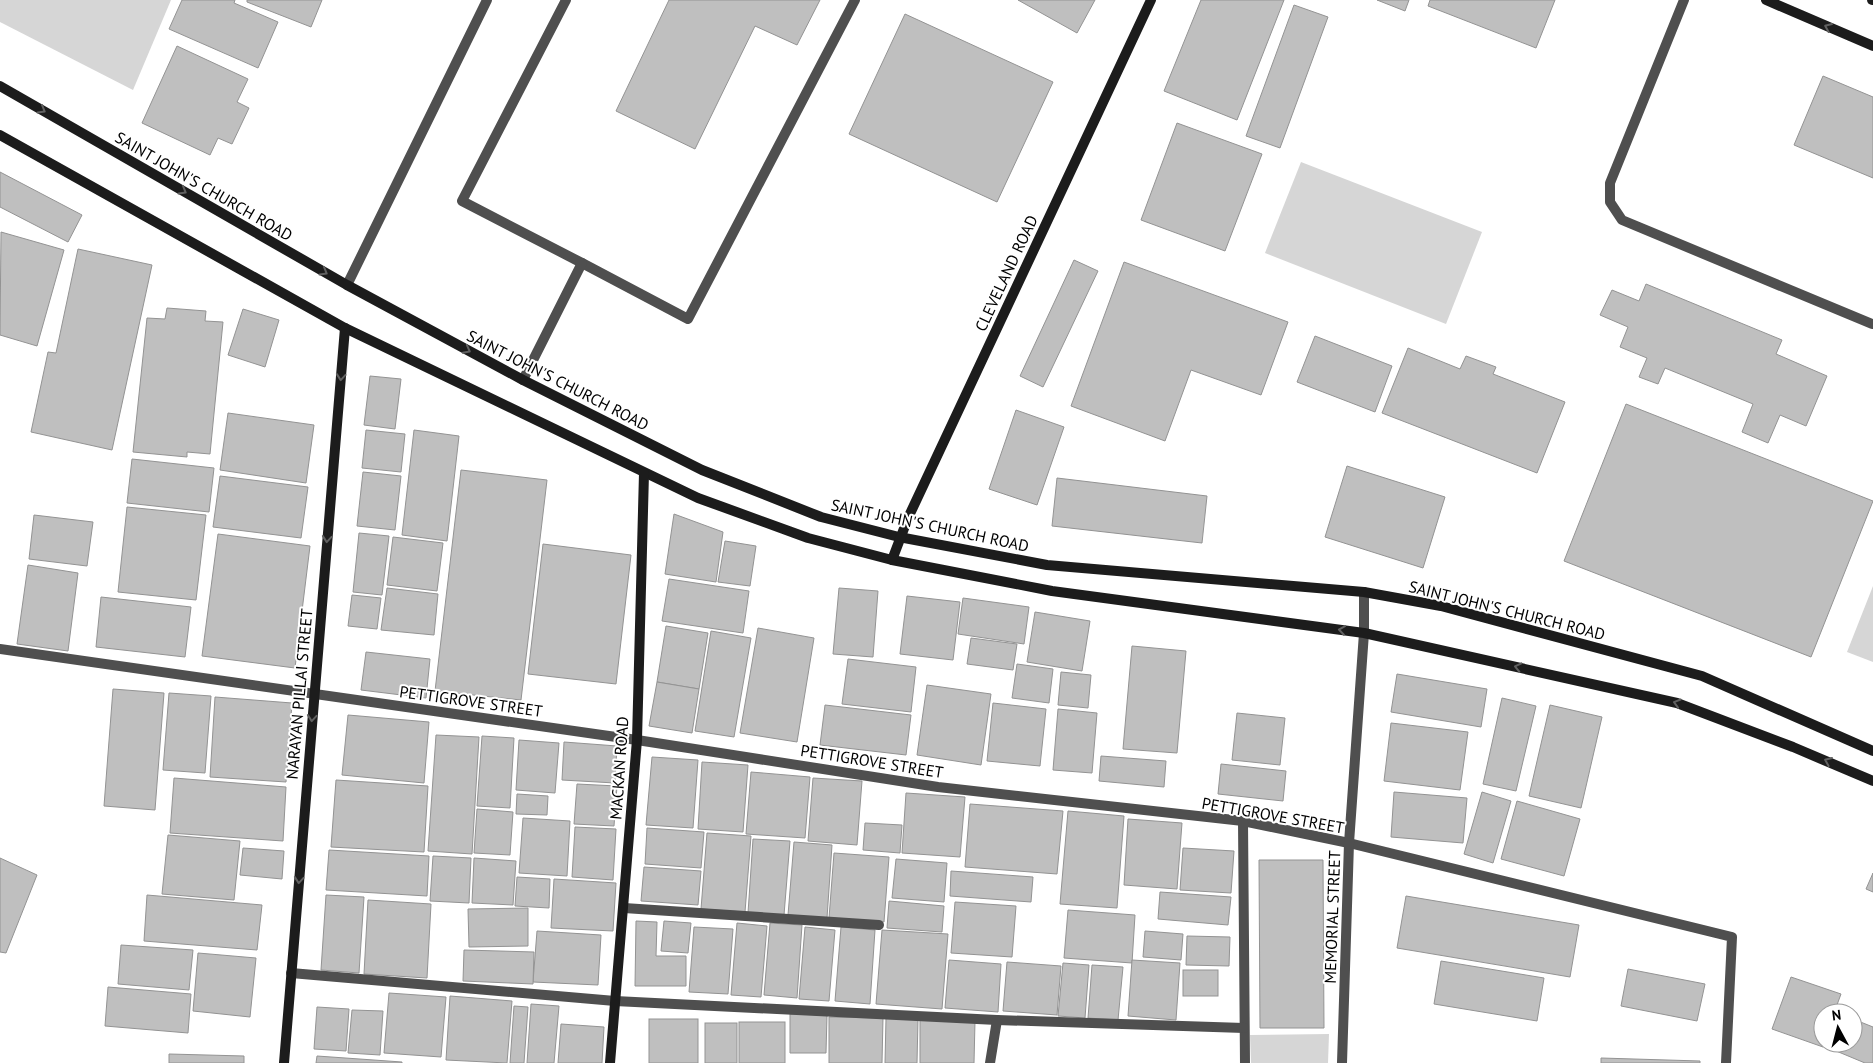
<svg xmlns="http://www.w3.org/2000/svg" width="1873" height="1063" font-family="'PT Sans',sans-serif">
	<rect width="100%" height="100%" fill="#fff"/>
	<!-- green -->
	<g fill="#d6d6d6">
		<path d="M0,0h171l-38,90 -133,-68z"/>
		<path d="M1301,162l181,70 -36,92 -181,-71z"/>
		<path d="M1873,586v76l-26,-10z"/>
		<path d="M1329,1034l-1,29h-77l-1,-28z"/>
	</g>
	<!-- building -->
	<g fill="#bfbfbf" stroke="#939393">
		<path d="M182,0h53l-1,3 44,19 -20,46 -89,-39z"/>
		<path d="M247,0h75l-11,27 -64,-25z"/>
		<path d="M669,0h151l-23,45 -42,-19 -60,123 -79,-38z"/>
		<path d="M1018,0h77l-18,33z"/>
		<path d="M1201,0h83l-47,120 -73,-29z"/>
		<path d="M1377,0h32l-4,11z"/>
		<path d="M1430,0h125l-19,48 -108,-42z"/>
		<path d="M1294,5l34,12 -48,131 -34,-12z"/>
		<path d="M905,14l148,68 -56,120 -148,-68z"/>
		<path d="M177,46l71,33 -11,23 12,6 -17,36 -14,-6 -8,17 -68,-32z"/>
		<path d="M1823,76l50,21v81l-79,-33z"/>
		<path d="M1177,123l85,31 -37,97 -84,-31z"/>
		<path d="M0,172l82,43 -14,27 -68,-35z"/>
		<path d="M1,232l63,18 -27,96 -37,-11z"/>
		<path d="M78,249l74,16 -40,185 -81,-18 17,-80 8,1z"/>
		<path d="M1074,260l24,11 -55,116 -23,-11z"/>
		<path d="M1124,262l164,60 -27,73 -70,-25 -26,71 -94,-35z"/>
		<path d="M1646,284l136,56 -6,14 51,22 -21,50 -26,-11 -12,28 -26,-11 11,-28 -88,-36 -7,16 -19,-7 8,-19 -27,-11 8,-20 -28,-12 12,-25 27,11z"/>
		<path d="M167,308l39,3 -1,10 18,1 -13,132 -23,-2v5l-54,-5 14,-134 18,1z"/>
		<path d="M243,309l36,11 -14,47 -37,-12z"/>
		<path d="M1315,336l77,30 -17,46 -78,-30z"/>
		<path d="M1408,348l52,21 6,-13 30,11 -3,7 72,28 -28,71 -155,-60z"/>
		<path d="M370,376l31,3 -6,50 -31,-4z"/>
		<path d="M1626,404l247,97 -62,156 -247,-96z"/>
		<path d="M1016,410l48,17 -27,78 -48,-16z"/>
		<path d="M228,413l86,12 -8,58 -86,-13z"/>
		<path d="M366,430l39,4 -4,38 -39,-4z"/>
		<path d="M414,430l45,6 -12,105 -45,-6z"/>
		<path d="M132,459l82,9 -5,44 -82,-9z"/>
		<path d="M1347,466l98,31 -22,71 -98,-31z"/>
		<path d="M461,470l86,10 -26,220 -86,-9z"/>
		<path d="M363,472l38,4 -6,54 -38,-4z"/>
		<path d="M220,476l88,11 -7,51 -88,-11z"/>
		<path d="M1057,478l150,18 -5,47 -150,-17z"/>
		<path d="M127,507l79,8 -10,85 -78,-8z"/>
		<path d="M674,514l49,18 -7,50 -51,-8z"/>
		<path d="M34,515l59,7 -6,44 -58,-7z"/>
		<path d="M359,533l30,3 -7,59 -29,-3z"/>
		<path d="M218,534l92,12 -15,122 -93,-12z"/>
		<path d="M393,537l50,6 -6,48 -50,-6z"/>
		<path d="M725,541l31,5 -6,40 -32,-4z"/>
		<path d="M543,544l88,11 -15,129 -88,-10z"/>
		<path d="M28,565l50,8 -10,78 -51,-7z"/>
		<path d="M669,579l80,12 -6,42 -81,-12z"/>
		<path d="M387,588l51,6 -4,41 -53,-5z"/>
		<path d="M839,588l39,3 -5,66 -40,-3z"/>
		<path d="M352,595l29,3 -4,31 -29,-3z"/>
		<path d="M907,596l53,6 -7,58 -53,-6z"/>
		<path d="M101,597l90,10 -6,50 -89,-10z"/>
		<path d="M963,598l66,9 -5,37 -66,-10z"/>
		<path d="M1035,612l55,9 -8,50 -55,-9z"/>
		<path d="M666,626l42,7 -9,56 -42,-7z"/>
		<path d="M758,628l56,10 -17,104 -57,-9z"/>
		<path d="M711,631l40,7 -17,99 -39,-6z"/>
		<path d="M971,638l46,6 -4,26 -46,-6z"/>
		<path d="M1132,646l54,5 -9,102 -54,-4z"/>
		<path d="M366,652l64,7 -4,39 -65,-8z"/>
		<path d="M848,659l68,8 -5,45 -69,-8z"/>
		<path d="M1017,664l36,5 -4,34 -37,-5z"/>
		<path d="M1061,672l30,3 -3,33 -30,-3z"/>
		<path d="M1397,674l90,15 -6,38 -90,-15z"/>
		<path d="M657,682l42,7 -7,44 -43,-7z"/>
		<path d="M927,685l64,9 -10,71 -64,-10z"/>
		<path d="M113,689l51,4 -9,117 -51,-4z"/>
		<path d="M169,693l42,3 -6,77 -42,-3z"/>
		<path d="M215,697l77,6 -6,79 -76,-5z"/>
		<path d="M1502,698l34,8 -20,85 -33,-7z"/>
		<path d="M993,703l53,6 -6,57 -53,-5z"/>
		<path d="M825,705l86,10 -5,40 -86,-10z"/>
		<path d="M1550,705l52,12 -21,91 -52,-12z"/>
		<path d="M1058,709l39,4 -5,60 -39,-3z"/>
		<path d="M1237,713l48,5 -5,47 -48,-5z"/>
		<path d="M348,715l81,7 -5,61 -82,-8z"/>
		<path d="M1391,723l77,9 -8,58 -76,-9z"/>
		<path d="M436,735l43,2 -7,117 -44,-3z"/>
		<path d="M482,736l32,2 -4,70 -33,-2z"/>
		<path d="M519,740l40,3 -4,50 -39,-3z"/>
		<path d="M564,742l53,4 -2,37 -53,-3z"/>
		<path d="M1101,756l65,5 -2,26 -65,-6z"/>
		<path d="M652,757l46,3 -5,68 -47,-3z"/>
		<path d="M702,762l46,3 -5,67 -45,-3z"/>
		<path d="M1221,764l65,7 -3,30 -65,-7z"/>
		<path d="M751,772l59,5 -5,61 -59,-4z"/>
		<path d="M174,778l112,9 -3,54 -113,-8z"/>
		<path d="M813,778l49,3 -5,64 -49,-4z"/>
		<path d="M336,780l92,6 -4,66 -93,-5z"/>
		<path d="M577,784l40,2 -3,40 -40,-2z"/>
		<path d="M1394,792l73,6 -4,45 -72,-6z"/>
		<path d="M1482,792l29,9 -18,62 -29,-9z"/>
		<path d="M906,793l59,4 -5,60 -58,-4z"/>
		<path d="M517,794l31,2 -1,19 -31,-1z"/>
		<path d="M1517,801l63,18 -16,57 -63,-17z"/>
		<path d="M970,804l93,7 -6,63 -92,-7z"/>
		<path d="M477,809l36,3 -3,43 -36,-2z"/>
		<path d="M1068,811l56,5 -7,92 -57,-4z"/>
		<path d="M523,818l47,3 -3,55 -48,-3z"/>
		<path d="M1128,819l54,4 -5,66 -53,-4z"/>
		<path d="M865,823l37,2 -2,28 -37,-3z"/>
		<path d="M575,827l41,2 -3,51 -41,-3z"/>
		<path d="M647,828l57,4 -3,36 -56,-4z"/>
		<path d="M707,833l44,3 -6,76 -44,-3z"/>
		<path d="M168,835l72,6 -6,59 -72,-6z"/>
		<path d="M753,839l37,2 -6,74 -36,-2z"/>
		<path d="M794,842l38,3 -5,73 -39,-3z"/>
		<path d="M243,848l41,3 -2,28 -42,-4z"/>
		<path d="M1183,848l51,3 -3,42 -51,-3z"/>
		<path d="M329,850l100,6 -2,40 -101,-6z"/>
		<path d="M834,853l55,4 -5,65 -55,-4z"/>
		<path d="M433,856l38,2 -2,45 -39,-2z"/>
		<path d="M0,858l37,17 -31,78 -6,-1z"/>
		<path d="M474,858l42,3 -3,44 -41,-2z"/>
		<path d="M896,859l51,4 -3,39 -52,-4z"/>
		<path d="M1259,860h64l1,168h-64z"/>
		<path d="M644,867l57,4 -3,34 -57,-4z"/>
		<path d="M951,871l82,6 -2,25 -81,-6z"/>
		<path d="M1873,873v19l-7,-3z"/>
		<path d="M517,877l33,2 -1,29 -34,-2z"/>
		<path d="M554,879l62,4 -3,48 -62,-3z"/>
		<path d="M1160,892l71,5 -3,28 -70,-6z"/>
		<path d="M147,895l115,10 -5,45 -113,-9z"/>
		<path d="M326,895l38,2 -5,76 -38,-3z"/>
		<path d="M1406,896l173,29 -9,52 -173,-29z"/>
		<path d="M368,900l63,4 -4,74 -63,-4z"/>
		<path d="M889,901l55,5 -2,26 -55,-4z"/>
		<path d="M955,902l61,4 -4,51 -61,-4z"/>
		<path d="M528,908v38l-59,1 -1,-38z"/>
		<path d="M1068,910l67,5 -3,48 -68,-5z"/>
		<path d="M636,921l21,1 -1,34h30v30h-51z"/>
		<path d="M664,921l27,2 -3,30 -27,-2z"/>
		<path d="M737,923l30,3 -6,71 -30,-2z"/>
		<path d="M770,923l32,2 -5,73 -33,-3z"/>
		<path d="M694,927l39,2 -5,65 -39,-2z"/>
		<path d="M805,927l30,3 -6,71 -30,-2z"/>
		<path d="M841,927l34,3 -5,74 -35,-3z"/>
		<path d="M882,930l66,4 -6,75 -66,-5z"/>
		<path d="M537,931l64,4 -3,50 -65,-3z"/>
		<path d="M1145,931l38,3 -2,26 -38,-3z"/>
		<path d="M1187,936l43,1 -1,29 -43,-1z"/>
		<path d="M121,945l72,5 -4,40 -71,-6z"/>
		<path d="M464,950l70,2 -1,32 -70,-3z"/>
		<path d="M198,953l58,5 -6,59 -57,-6z"/>
		<path d="M949,960l52,4 -3,48 -53,-4z"/>
		<path d="M1132,960l48,3 -4,57 -48,-4z"/>
		<path d="M1441,961l103,17 -7,43 -103,-17z"/>
		<path d="M1007,962l54,4 -4,49 -54,-4z"/>
		<path d="M1063,963l26,2 -4,53 -27,-2z"/>
		<path d="M1092,965l31,2 -5,53 -30,-2z"/>
		<path d="M1628,969l77,15 -8,37 -76,-15z"/>
		<rect x="1183" y="970" width="35" height="26"/>
		<path d="M1791,977l50,17 -7,19h-11v34l-51,-18z"/>
		<path d="M108,987l83,7 -3,39 -83,-7z"/>
		<path d="M389,993l57,4 -5,60 -57,-4z"/>
		<path d="M450,996l62,5 -5,62 -61,-3z"/>
		<path d="M531,1004l28,2 -5,57h-27z"/>
		<path d="M514,1006l14,1 -4,56h-14z"/>
		<path d="M317,1007l32,2 -3,42 -32,-2z"/>
		<path d="M352,1010l31,1 -3,44 -32,-2z"/>
		<path d="M790,1014l37,1 -1,38h-36z"/>
		<path d="M829,1017l54,1 -1,45h-53z"/>
		<path d="M886,1018l32,1 -1,44h-32z"/>
		<rect x="649" y="1019" width="49" height="44"/>
		<path d="M1853,1019l20,8v36h-8l-36,-15 2,-5h22z"/>
		<path d="M920,1020l55,1 -1,42h-54z"/>
		<rect x="739" y="1022" width="46" height="41"/>
		<rect x="705" y="1023" width="32" height="40"/>
		<path d="M561,1024l43,3 -2,36h-44z"/>
		<path d="M169,1054l75,2v7h-75z"/>
		<path d="M317,1056l85,6v1h-86z"/>
		<path d="M1601,1058l99,3v2h-99z"/>
	</g>
	<g fill="none" stroke-linecap="round" stroke-linejoin="round">
		<!-- lane -->
		<g stroke="#4f4f4f" stroke-width="10">
			<path d="M1684,0l-74,183v19l12,18 250,104"/>
			<path d="M582,263l106,56 167,-319"/>
			<path d="M523,380l59,-117 -120,-62 104,-201"/>
		</g>
		<!-- street -->
		<g stroke="#4f4f4f" stroke-width="10">
			<path d="M347,285l140,-285"/>
			<path d="M0,649l637,91 301,47 305,34 106,22 383,94 -6,126"/>
			<path d="M1243,821l2,242"/>
			<path d="M624,908l255,17"/>
			<path d="M291,973l324,28 382,19 247,8"/>
			<path d="M990,1063l7,-43"/>
			<path d="M1342,1063l7,-220 15,-210v-41"/>
		</g>
		<!-- secondary -->
		<g stroke="#1c1c1c" stroke-width="10">
			<path d="M1766,0l107,46"/>
			<path d="M1872,0h1"/>
			<path d="M0,86l347,199 176,95 179,90 119,47 78,20 148,28 317,27 77,14 261,70 171,75"/>
			<path d="M0,135l345,193 353,170 110,40 84,22 160,31 312,42 313,70 116,44 80,34"/>
			<path d="M892,560l16,-42 243,-518"/>
			<path d="M284,1063l61,-735"/>
			<path d="M610,1063l27,-323 7,-267"/>
		</g>
	</g>
	<!-- one-way arrows -->
	<defs><path id="oneway-chevron" d="M-2-3.5L2.5 0L-2 3.5" fill="none" stroke-width="1.6" stroke-linecap="round" stroke-linejoin="round" transform="scale(1.25)"/></defs>
	<g stroke="#606060">
		<use href="#oneway-chevron" transform="translate(1828 27) rotate(-157)"/>
		<use href="#oneway-chevron" transform="translate(42 110) rotate(30)"/>
		<use href="#oneway-chevron" transform="translate(183 191) rotate(30)"/>
		<use href="#oneway-chevron" transform="translate(324 272) rotate(30)"/>
		<use href="#oneway-chevron" transform="translate(467 350) rotate(28)"/>
		<use href="#oneway-chevron" transform="translate(341 377) rotate(95)"/>
		<use href="#oneway-chevron" transform="translate(327 539) rotate(95)"/>
		<use href="#oneway-chevron" transform="translate(1342 630) rotate(-172)"/>
		<use href="#oneway-chevron" transform="translate(1518 667) rotate(-167)"/>
		<use href="#oneway-chevron" transform="translate(1677 703) rotate(-163)"/>
		<use href="#oneway-chevron" transform="translate(312 718) rotate(95)"/>
		<use href="#oneway-chevron" transform="translate(1828 761) rotate(-157)"/>
		<use href="#oneway-chevron" transform="translate(299 880) rotate(95)"/>
	</g>
	<g text-anchor="middle" stroke-width="4" stroke-linejoin="round" paint-order="stroke">
		<!-- street labels -->
		<g font-size="16" fill="#000" stroke="#fff">
			<text transform="translate(204 186) rotate(30)" y="6">SAINT JOHN'S CHURCH ROAD</text>
			<text transform="translate(1006 273) rotate(-65)" y="6">CLEVELAND ROAD</text>
			<text transform="translate(558 380) rotate(27)" y="6">SAINT JOHN'S CHURCH ROAD</text>
			<text transform="translate(930 525) rotate(12)" y="6">SAINT JOHN'S CHURCH ROAD</text>
			<text transform="translate(1507 610) rotate(14)" y="6">SAINT JOHN'S CHURCH ROAD</text>
			<text transform="translate(299 694) rotate(-85)" y="6">NARAYAN PILLAI STREET</text>
			<text transform="translate(471 701) rotate(8)" y="6">PETTIGROVE STREET</text>
			<text transform="translate(872 761) rotate(9)" y="6">PETTIGROVE STREET</text>
			<text transform="translate(619 768) rotate(-86)" y="6">MACKAN ROAD</text>
			<text transform="translate(1273 815) rotate(10)" y="6">PETTIGROVE STREET</text>
			<text transform="translate(1332 917) rotate(-88)" y="6">MEMORIAL STREET</text>
		</g>
	</g>
	<!-- north arrow -->
	<g transform="translate(1838 1028) rotate(353)"><circle r="24" fill="#ffffff" stroke="#999999"/>
	<path d="M0-4L9 19L0 12L-9 19Z" fill="#000000"/>
	<text y="-8" font-size="14" font-weight="bold" text-anchor="middle" fill="#000000">N</text>
	</g>
</svg>
